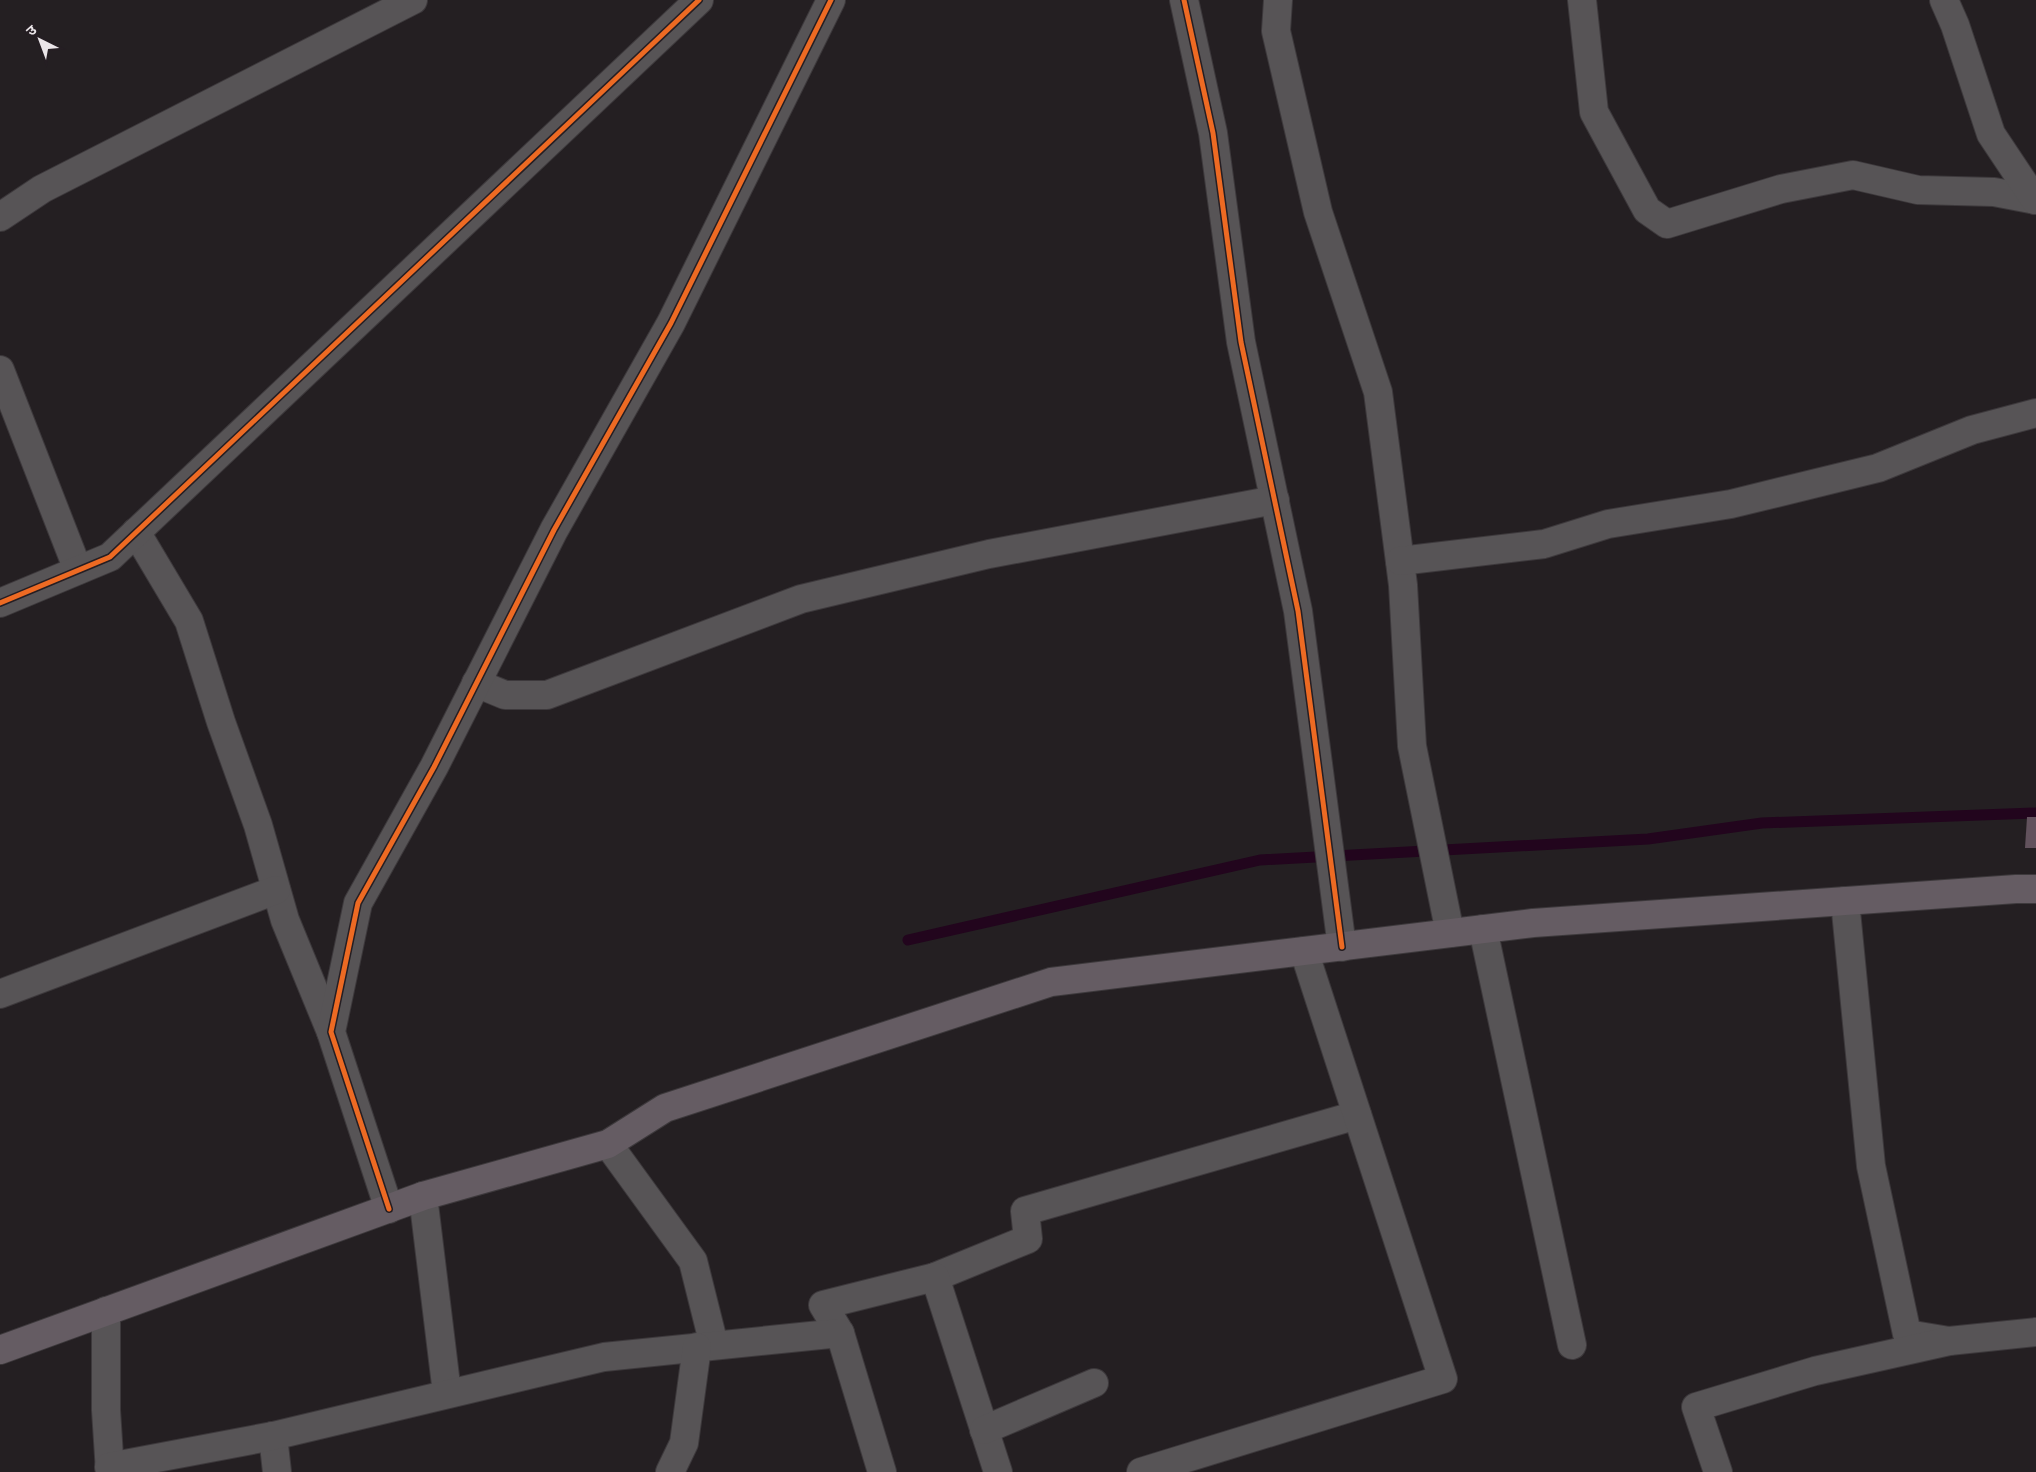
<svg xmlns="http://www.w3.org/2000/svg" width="2036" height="1472" font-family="Merriweather,'Noto Sans Devanagari',serif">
	<rect width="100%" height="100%" fill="#241f22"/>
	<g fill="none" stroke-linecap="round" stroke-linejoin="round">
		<!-- stream -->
		<path stroke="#22051d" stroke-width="11" d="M908,940l352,-80 388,-21 114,-16 274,-10"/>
	</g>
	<!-- building -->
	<path fill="#62525d" d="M2027,817h9v31h-11z"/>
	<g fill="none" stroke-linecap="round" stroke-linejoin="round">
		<defs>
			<g id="minor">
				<path d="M1184,0l29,133 28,209 57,269 44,336"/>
				<path d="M1278,0l-2,31 42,181 60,180 25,193 9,161 38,187"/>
				<path d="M1582,0l12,112 53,98 20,14 114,-35 72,-14 65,15 76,2 42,8"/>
				<path d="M1944,0l11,25 36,109 44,66"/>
				<path d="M0,217l42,-28 371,-189"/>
				<path d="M0,370l78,200"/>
				<path d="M136,532l53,89 32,101 37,103 27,95 46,112"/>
				<path d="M1400,561l144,-17 64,-20 123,-20 147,-36 94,-38 64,-17"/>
				<path d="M0,603l110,-46 589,-557"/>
				<path d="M476,683l29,12h42l254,-96 188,-45 286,-54"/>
				<path d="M1845,901l26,265 36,168 42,7"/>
				<path d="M1483,929l89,416"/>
				<path d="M0,994l276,-104"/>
				<path d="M608,1144l85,117 21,84"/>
				<path d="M423,1196l24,197"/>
				<path d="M389,1209l-58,-177 27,-129 76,-136 120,-237 117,-207 160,-323"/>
				<path d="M935,1277l93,-38 -3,-28 332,-96"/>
				<path d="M106,1311v99l4,62"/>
				<path d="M840,1333l-17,-28 112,-28 63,195"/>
				<path d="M984,1430l110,-47"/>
				<path d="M273,1436l4,36"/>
				<path d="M109,1467l164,-31 331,-79 236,-24 42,139"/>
				<path d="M670,1472l14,-29 13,-96"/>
				<path d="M1141,1472l302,-93 -139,-428"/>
				<path d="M1718,1472l-22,-65 119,-36 134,-30 87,-9"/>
			</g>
			<path id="major" d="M0,1350l423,-154 185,-52 57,-36 386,-126 482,-59 483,-34h20"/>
		</defs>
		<!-- minor casing -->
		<use href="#minor" stroke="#3d393c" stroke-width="30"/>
		<!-- major casing -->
		<use href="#major" stroke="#3d393c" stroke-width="30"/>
		<!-- minor -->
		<use href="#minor" stroke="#575456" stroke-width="28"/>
		<!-- major -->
		<use href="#major" stroke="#655c63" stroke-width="28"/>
		<defs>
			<g id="cycleway">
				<path d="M1184,0l29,133 28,209 57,269 44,336"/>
				<path d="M0,603l110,-46 589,-557"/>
				<path d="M389,1209l-58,-177 27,-129 76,-136 120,-237 117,-207 160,-323"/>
			</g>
		</defs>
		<!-- cycleway casing -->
		<use href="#cycleway" stroke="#251e23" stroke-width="8"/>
		<!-- cycleway -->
		<use href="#cycleway" stroke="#ed6a23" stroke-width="5"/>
	</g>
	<!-- north arrow -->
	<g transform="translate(40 40) rotate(318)" stroke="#251e23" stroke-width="4" paint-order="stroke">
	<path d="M0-4L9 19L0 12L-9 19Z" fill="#ebe6e9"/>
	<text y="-8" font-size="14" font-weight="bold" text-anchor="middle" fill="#ebe6e9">उ</text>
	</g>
</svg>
